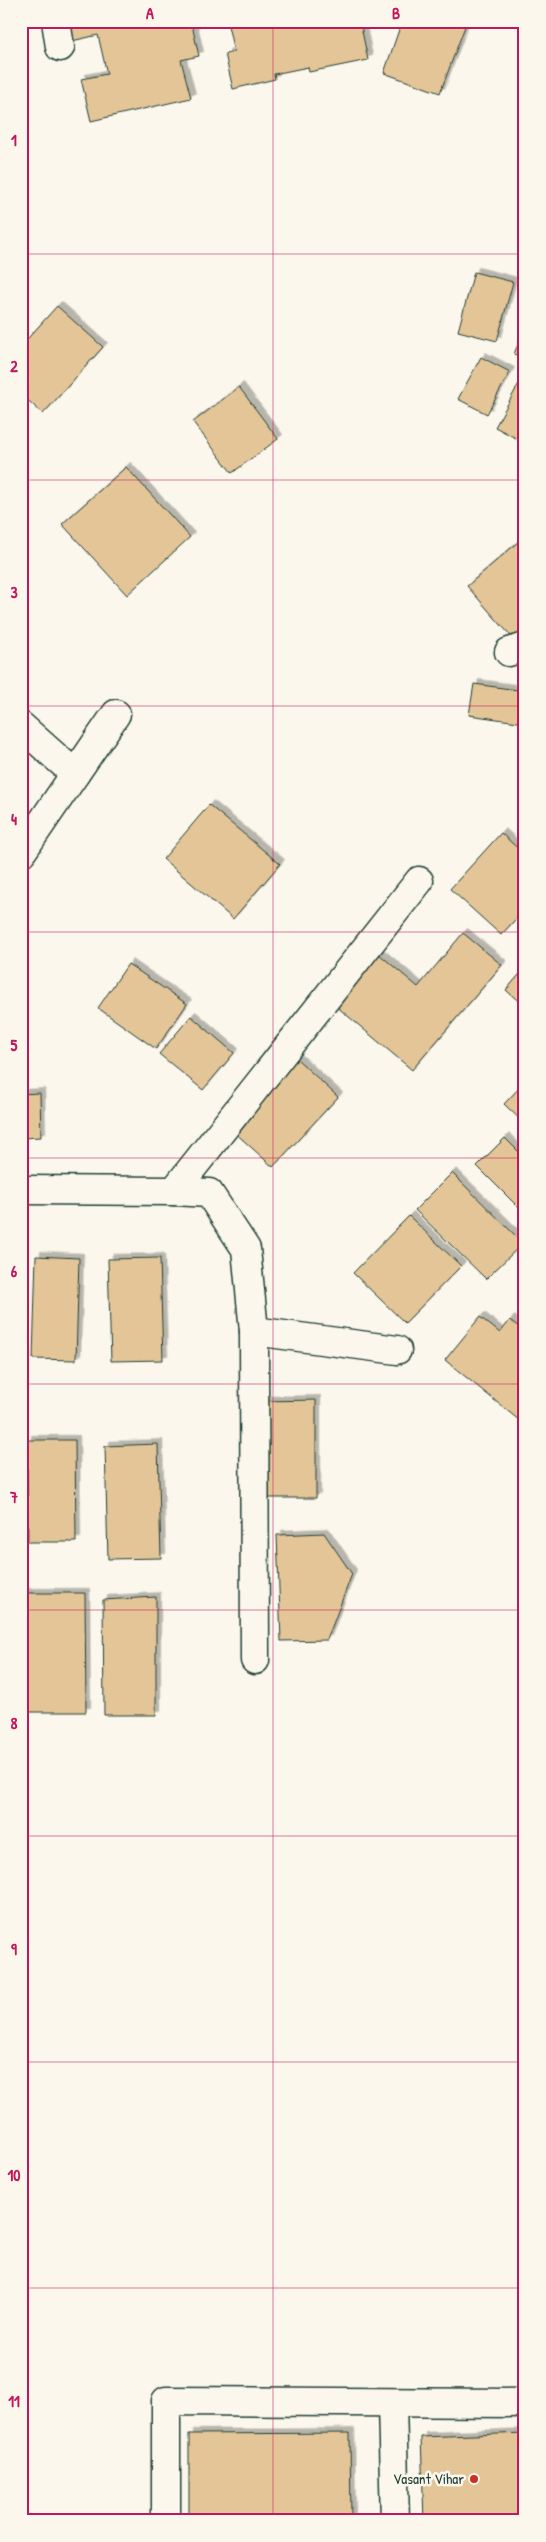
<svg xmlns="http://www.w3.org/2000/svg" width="546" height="2542" font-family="'Patrick Hand',sans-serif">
	<defs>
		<filter id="shadow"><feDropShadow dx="4.5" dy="-4.5" stdDeviation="0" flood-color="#0004"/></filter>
	</defs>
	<rect width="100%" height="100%" fill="#fbf7ec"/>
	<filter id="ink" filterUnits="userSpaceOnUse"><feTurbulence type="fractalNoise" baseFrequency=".02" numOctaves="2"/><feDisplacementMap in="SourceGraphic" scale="10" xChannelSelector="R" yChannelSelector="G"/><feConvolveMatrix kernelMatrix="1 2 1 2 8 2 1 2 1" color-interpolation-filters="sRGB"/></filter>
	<g filter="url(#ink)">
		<!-- building -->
		<g fill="#e4c597" stroke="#1f3d34" filter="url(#shadow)">
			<path d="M68,21h123l8,35 -18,4 10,38 -100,23 -10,-42 26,-5 -9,-39 -26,6z"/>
			<path d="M227,21h95v2l38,-2 8,39 -59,12 -1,-5 -34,7 1,5 -42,10 -8,-35 9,-2z"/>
			<path d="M402,21h65l-27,72 -56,-20z"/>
			<path d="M474,272l39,10 -16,59 -39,-10z"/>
			<path d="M57,306l46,41 -60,67 -22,-20v-48z"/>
			<path d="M525,328v30l-11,-4z"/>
			<path d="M481,357l29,15 -23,42 -29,-15z"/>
			<path d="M522,378l3,2v63l-30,-16z"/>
			<path d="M239,387l39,52 -46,34 -39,-51z"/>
			<path d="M126,467l64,70 -63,58 -65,-71z"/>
			<path d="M525,536v101l-8,6 -50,-57z"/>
			<path d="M474,684l51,7v32l-56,-8z"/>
			<path d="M209,805l71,59 -47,55 -70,-60z"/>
			<path d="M501,833l24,22v54l-24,26 -51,-46z"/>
			<path d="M463,933l39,32 -90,105 -76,-64 43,-52 39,33z"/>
			<path d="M128,964l59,40 -31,45 -58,-41z"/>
			<path d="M525,968v39l-19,-17z"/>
			<path d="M191,1016l43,37 -31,37 -44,-36z"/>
			<path d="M297,1059l41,38 -65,70 -41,-37z"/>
			<path d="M525,1082v42l-21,-20z"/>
			<path d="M40,1093l1,44 -20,1v-44z"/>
			<path d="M505,1138l20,20v56l-48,-48z"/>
			<path d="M452,1173l71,70 -37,36 -71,-69z"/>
			<path d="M409,1216l52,50 -56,57 -52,-50z"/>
			<path d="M36,1256l43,2 -3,102 -43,-1z"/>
			<path d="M160,1258l3,102 -52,1 -3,-102z"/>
			<path d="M480,1317l20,16 10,-13 15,12v93l-80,-65z"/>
			<path d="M316,1400v98h-54v-97z"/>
			<path d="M27,1440h48l1,102h-48z"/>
			<path d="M158,1444l3,114 -53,1 -3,-113z"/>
			<path d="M324,1533l28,41 -25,66 -46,1 -4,-106z"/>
			<path d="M24,1593h61l1,119h-62z"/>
			<path d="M156,1597v118h-52l-1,-115z"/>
			<path d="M350,2433l1,88h-162v-87z"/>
			<path d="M525,2433v88h-101l-3,-84z"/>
		</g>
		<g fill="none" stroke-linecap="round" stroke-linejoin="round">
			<defs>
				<g id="minor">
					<path d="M56,21l4,26"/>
					<path d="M509,652l16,-5"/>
					<path d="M21,726l54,48"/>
					<path d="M21,853l95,-139"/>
					<path d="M21,1190l153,1 245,-310"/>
					<path d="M174,1191l35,2 37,56 8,82 143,19"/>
					<path d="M254,1331l1,329"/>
					<path d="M392,2404l3,117"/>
					<path d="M166,2521v-120l359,2"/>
				</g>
			</defs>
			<!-- minor casing -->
			<use href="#minor" stroke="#1f3d34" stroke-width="31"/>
			<!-- minor -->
			<use href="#minor" stroke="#fbf7ec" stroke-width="28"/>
		</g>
	</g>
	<!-- grid -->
	<path fill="none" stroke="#c2185b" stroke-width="1" stroke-opacity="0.55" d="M273,21v2500M21,254h504M21,480h504M21,706h504M21,932h504M21,1158h504M21,1384h504M21,1610h504M21,1836h504M21,2062h504M21,2288h504"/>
	<!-- markers -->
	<circle fill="#c8321e" stroke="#fbf7ec" stroke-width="2" cx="474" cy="2479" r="5"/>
	<g text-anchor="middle" stroke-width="5" stroke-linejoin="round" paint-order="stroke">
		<!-- poi labels -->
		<g font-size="15" fill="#1f3d34" stroke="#fbf7ec" text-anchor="end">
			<text x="464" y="2484">Vasant Vihar</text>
		</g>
	</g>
	<!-- margin -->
	<rect width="546" height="2542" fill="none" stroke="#fbf7ec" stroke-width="55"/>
	<rect x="28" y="28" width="490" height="2486" fill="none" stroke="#c2185b" stroke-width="2"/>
	<g font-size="16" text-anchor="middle" font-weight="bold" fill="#c2185b">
		<text x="150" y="19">A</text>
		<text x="396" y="19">B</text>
		<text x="14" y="146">1</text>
		<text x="14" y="372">2</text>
		<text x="14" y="598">3</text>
		<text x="14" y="825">4</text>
		<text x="14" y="1051">5</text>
		<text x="14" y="1277">6</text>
		<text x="14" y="1503">7</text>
		<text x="14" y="1729">8</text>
		<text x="14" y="1955">9</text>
		<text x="14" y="2181">10</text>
		<text x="14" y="2407">11</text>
	</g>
</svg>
